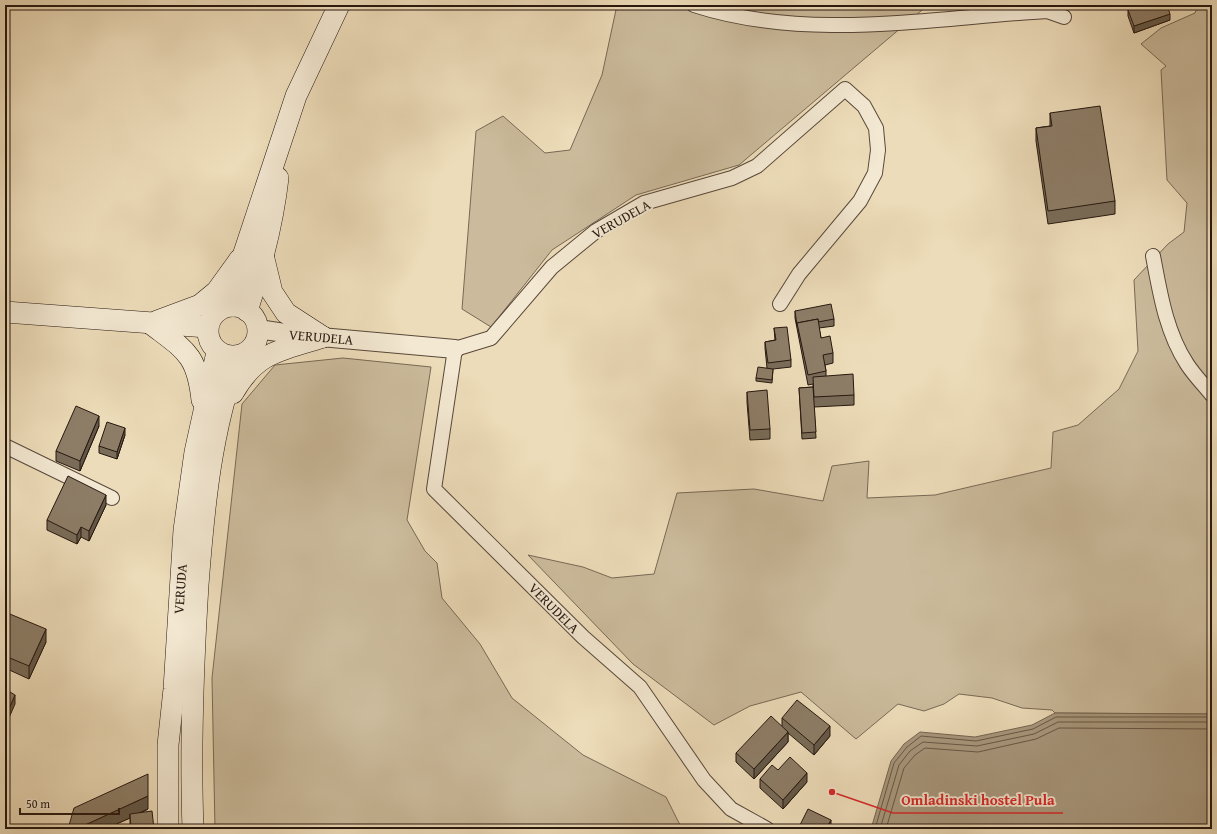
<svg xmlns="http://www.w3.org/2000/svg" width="1217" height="834" font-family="'Gentium Book Plus',serif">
	<rect width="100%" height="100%" fill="#eddcb9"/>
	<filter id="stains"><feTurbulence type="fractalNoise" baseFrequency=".005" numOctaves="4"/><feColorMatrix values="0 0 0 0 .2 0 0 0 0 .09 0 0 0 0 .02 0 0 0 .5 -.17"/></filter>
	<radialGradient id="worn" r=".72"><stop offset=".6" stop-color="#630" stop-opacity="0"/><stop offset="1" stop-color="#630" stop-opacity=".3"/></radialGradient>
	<!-- green -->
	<g fill="#cbbb9c" stroke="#786956">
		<path d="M617,5h311l-189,160 -103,30 -84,55 -61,77 -29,-18 14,-178 27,-15 42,37 25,-3 32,-75z"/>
		<path d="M1198,5h14v709l-157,-1 -3,-3 -30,-2 -30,-10 -33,-4 -15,10 -20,7 -26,-7 -42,35 -55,-47 -51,14 -36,19 -81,-61 -105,-109 55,12 29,11 42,-4 23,-81 77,-4 69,12 9,-35 37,-5 -2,37 68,-3 116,-27 2,-36 25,-7 41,-36 19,-38 -4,-71 34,-36 16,-12 3,-29 -20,-23 -6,-110 5,-4 -25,-22 20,-16 34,-15z"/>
		<path d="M343,358l88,9 -24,153 18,31 12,12 5,35 38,46 32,54 71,57 83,42 16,32h-467l-3,-151 30,-274 33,-39z"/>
	</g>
	<!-- water -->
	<path fill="#a9997f" stroke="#756552" d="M1055,713l157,1v115h-341l20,-68 13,-17 16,-12 55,5 57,-12z"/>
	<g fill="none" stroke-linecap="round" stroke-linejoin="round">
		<!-- shore -->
		<g stroke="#685847" stroke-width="1">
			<path d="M875,829l19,-66 13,-16 14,-11 55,5 57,-12 23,-12h156"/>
			<path d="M880,829l19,-64 11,-14 13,-9 54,4 57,-12 24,-12h154"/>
			<path d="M886,829l18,-61 11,-13 10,-7 53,4 58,-13 23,-11 153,1"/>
		</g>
		<defs>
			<g id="minor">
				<path d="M694,5c114,37 237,13 353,6l17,6"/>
				<path d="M1153,256c7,37 13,76 34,108 7,11 17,21 25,31"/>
				<path d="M5,446l107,52"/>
				<path d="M767,829l-36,-20 -27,-29 -64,-93 -57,-50 -149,-148 21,-140 36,-11 61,-71 44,-36 48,-28 88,-25 25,-12 88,-77 19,17 12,22 2,22 -3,23 -15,28 -61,73 -19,30"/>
			</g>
			<path id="tertiary" d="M258,329l40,6 157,14"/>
			<g id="secondary">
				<path d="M264,259l8,33 14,21 37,24"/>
				<circle cx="233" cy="331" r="25"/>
				<path d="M233,306l10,-50 53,-160 43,-91"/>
				<path d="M247,311c14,-43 26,-88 31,-133"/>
				<path d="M5,312l202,15"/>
				<path d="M157,321l43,-16 17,-14 23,-32"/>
				<path d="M151,324c34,26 46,30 51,76"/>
				<path d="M233,393c24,-42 47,-42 90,-56"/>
				<path d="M168,829v-84l6,-56 10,-159 11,-78 22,-100"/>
				<path d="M193,829c-3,-82 0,-163 5,-244 6,-79 13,-154 40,-229"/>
			</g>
		</defs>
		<!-- minor casing -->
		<use href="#minor" stroke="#58483a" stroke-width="16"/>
		<!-- tertiary casing -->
		<use href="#tertiary" stroke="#58483a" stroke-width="20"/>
		<!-- secondary casing -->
		<use href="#secondary" stroke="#26170f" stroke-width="22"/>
		<!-- minor -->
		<use href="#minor" stroke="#f3e8d2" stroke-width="14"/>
		<!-- tertiary -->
		<use href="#tertiary" stroke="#f3e8d2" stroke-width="18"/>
		<!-- secondary -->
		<use href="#secondary" stroke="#f3e8d2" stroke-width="21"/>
	</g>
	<!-- wall -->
	<g fill="#796c59" stroke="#26170f">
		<path d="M1128,10l42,10 -36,13 -6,-17z"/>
		<path d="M1050,113l65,88v13l-67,10 -12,-83v-13l14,-2z"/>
		<path d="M795,311l39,8v7l-15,2 2,10 12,15v10l-8,2 1,6v5l28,19v10l-40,2 2,31 -14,1 -3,-51 14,-1v-3l-5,1 -13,-67z"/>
		<path d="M774,328l17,32v7l-18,2 -1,14 -16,-2v-3l11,-10 -2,-20v-6l10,-2z"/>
		<path d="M747,392l23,37v10l-20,1 -3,-38z"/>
		<path d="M99,426l-19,45 -24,-10v-10z"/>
		<path d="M125,435l-8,24 -18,-6v-7z"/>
		<path d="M106,505l-17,36 -8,-4 -4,7 -30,-14v-10z"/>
		<path d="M5,612l41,30 -17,37 -24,-11z"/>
		<path d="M782,718l48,18 -16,19 -26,-22v9l-34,37 -18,-17v-9l46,-27z"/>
		<path d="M778,770l29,12 -24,27 -23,-21v-9z"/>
		<path d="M148,809l-7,4 13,16h-24v-11l-25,11h-37z"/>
	</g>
	<!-- shaded-wall -->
	<g fill="#635848" stroke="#26170f">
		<path d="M1170,14v6l-36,13v-7z"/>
		<path d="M99,416v10l-19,45v-10z"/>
		<path d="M125,428v7l-8,24v-7z"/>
		<path d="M106,495v10l-17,36v-10z"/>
		<path d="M81,527v10l-4,7v-9z"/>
		<path d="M46,629v13l-17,37v-13z"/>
		<path d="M15,695v9l-10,23v-9z"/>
		<path d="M830,726v10l-16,19v-10z"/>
		<path d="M788,732v10l-34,37v-10z"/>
		<path d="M807,773v9l-24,27v-9z"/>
		<path d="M148,796v13l-18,8v-3v4l-25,11h-21l1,-4z"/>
		<path d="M831,820v7l-1,2h-4z"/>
	</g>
	<!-- building -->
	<g fill="#8d7d67" stroke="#26170f">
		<path d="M1142,5h25l3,9 -36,12 -6,-16z"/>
		<path d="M1100,106l15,95 -67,10 -12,-83 16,-2 -2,-13z"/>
		<path d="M831,304l3,15 -16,3v-3l-21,4v3l-2,-15z"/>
		<path d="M818,319l3,19 9,-2 3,17 -10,2 3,16 -18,4 -11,-52z"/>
		<path d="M787,327l4,33 -23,3 -3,-21 11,-2 -2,-12z"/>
		<path d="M758,367l15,2 -1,11 -16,-2z"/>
		<path d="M853,374l1,21 -40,2 -1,-20z"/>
		<path d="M813,387l3,45 -14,1 -3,-45z"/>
		<path d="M767,390l3,39 -20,1 -3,-38z"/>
		<path d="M76,406l23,10 -19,45 -24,-10z"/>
		<path d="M107,422l18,6 -8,24 -18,-6z"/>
		<path d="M68,476l38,19 -17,36 -8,-4 -4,8 -30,-15z"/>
		<path d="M5,612l41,17 -17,37 -24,-10 3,-5 -3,-1z"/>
		<path d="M5,689l10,6 -10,23z"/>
		<path d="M797,700l33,26 -16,19 -32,-27z"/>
		<path d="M771,716l17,16 -34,37 -18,-16z"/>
		<path d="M790,757l17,16 -24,27 -23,-21 12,-14 6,5z"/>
		<path d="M148,774v22l-63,29 -1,4h-16l6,-21z"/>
		<path d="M808,809l23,11 -5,9h-28z"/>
		<path d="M152,811l2,18h-23l-1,-15z"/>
	</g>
	<g text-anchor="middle" stroke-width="3.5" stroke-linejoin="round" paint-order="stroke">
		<!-- street labels -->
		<g font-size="14" fill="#26170f" stroke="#f3e8d2">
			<text transform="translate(621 219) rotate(-29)" y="5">VERUDELA</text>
			<text transform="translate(321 337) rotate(5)" y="5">VERUDELA</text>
			<text transform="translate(180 589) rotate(-86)" y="5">VERUDA</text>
			<text transform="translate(554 608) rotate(45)" y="5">VERUDELA</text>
		</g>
	</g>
	<!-- callouts -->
	<path fill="none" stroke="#d62828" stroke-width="1.5" d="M832 792L893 813H1063"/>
	<circle fill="#d62828" stroke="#f3e8d2" stroke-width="1.5" cx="832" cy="792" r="4"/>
	<g font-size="15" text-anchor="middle" font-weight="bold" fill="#d62828" stroke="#f3e8d2" stroke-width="3.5" stroke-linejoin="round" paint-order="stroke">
		<text x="978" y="805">Omladinski hostel Pula</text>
	</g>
	<!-- margin -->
	<rect width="1217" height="834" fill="none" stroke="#eddcb9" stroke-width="20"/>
	<rect x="6" y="6" width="1205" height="822" fill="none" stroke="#26170f" stroke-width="2"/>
	<rect x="10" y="10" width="1197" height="814" fill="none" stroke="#26170f"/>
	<!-- scale -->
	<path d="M20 808v6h99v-6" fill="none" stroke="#26170f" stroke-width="2"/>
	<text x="26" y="808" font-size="12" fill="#26170f" stroke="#f3e8d2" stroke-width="3" paint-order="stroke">50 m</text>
	<rect width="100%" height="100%" filter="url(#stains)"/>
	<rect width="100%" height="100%" fill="url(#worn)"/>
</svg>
